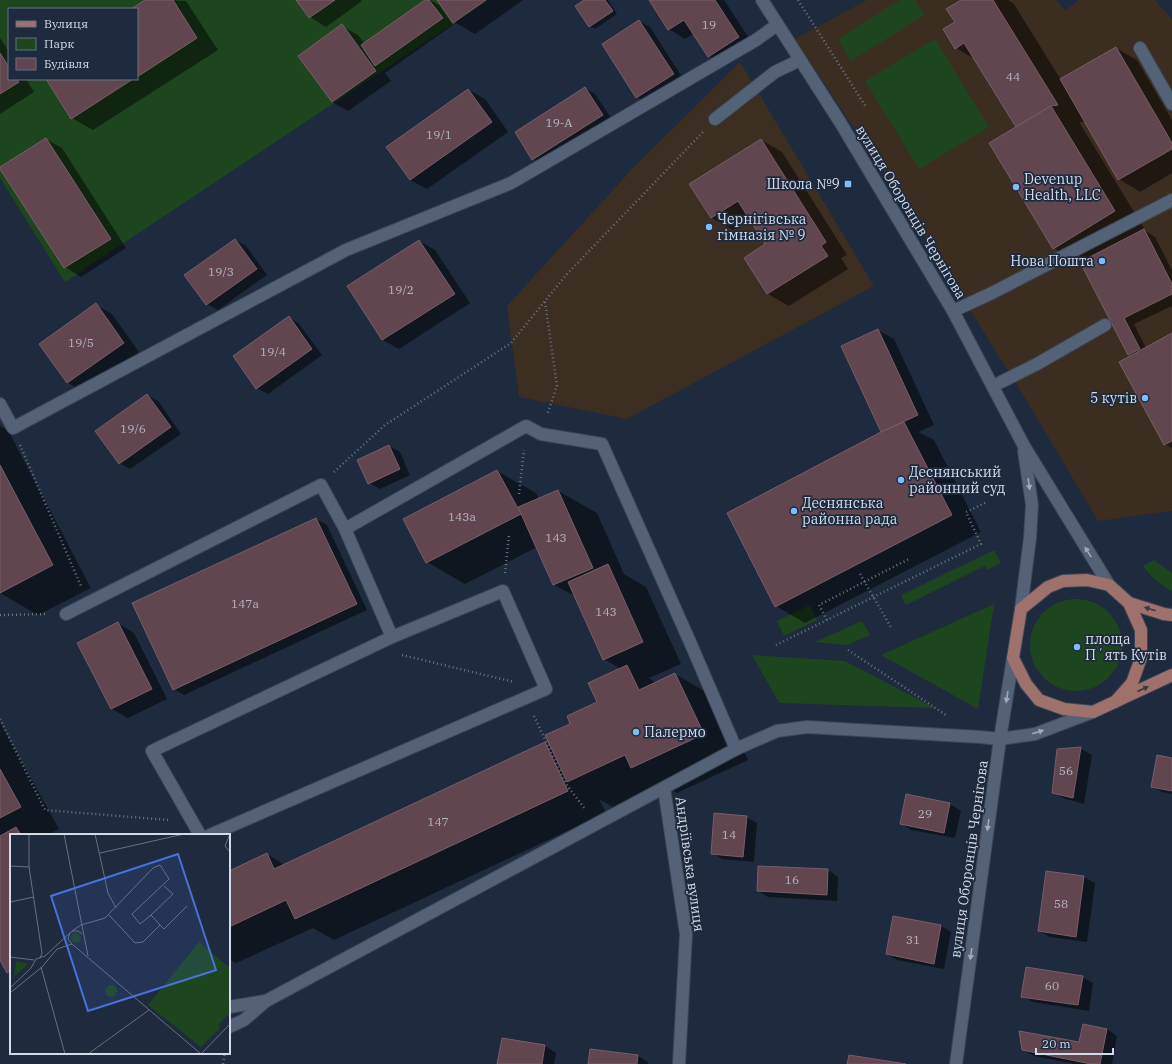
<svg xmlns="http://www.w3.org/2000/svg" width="1172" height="1064" font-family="'IBM Plex Serif',serif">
	<rect width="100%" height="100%" fill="#1e2a3d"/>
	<!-- commercial -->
	<path fill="#3b2e21" d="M867,0h189l9,10 14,-10h76l17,19v492l-74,10 -70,-118 -73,-117 -36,-61 -124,-186z"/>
	<!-- education -->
	<path fill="#3d2e22" d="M740,62l134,224 -247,133 -108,-22 -12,-91 127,-139z"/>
	<!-- green -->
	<g fill="#1d461f" fill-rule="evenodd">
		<path d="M0,0h489l-424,282 -65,-104zM9,9h128v70h-128z"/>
		<path d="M900,0h15l9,15 -73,46 -13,-22z"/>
		<path d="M935,39l54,88 -70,42 -54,-88z"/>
		<path d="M994,550l7,13 -14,7 -2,-4 -79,39 -5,-10z"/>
		<path d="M1154,560l18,13v18c-11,-6 -22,-14 -29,-25z"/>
		<circle cx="1076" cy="645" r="46"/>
		<path d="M994,604l-16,105 -97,-54z"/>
		<path d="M810,605l7,15 -33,16 -7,-15z"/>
		<path d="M862,621l8,14 -23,10 -32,-3z"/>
		<path d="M752,655l93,6 90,47 -156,-5z"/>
	</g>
	<!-- shadow -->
	<g fill="#0007">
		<path d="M147,0l39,1 32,49 -125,80 -21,-12 -25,-39h90v-70h-4z"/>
		<path d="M298,0h63l1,1 -36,26 -16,-10z"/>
		<path d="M426,0h4l9,5 14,20 -68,48 6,8 -43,30 -16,-9 10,-76 16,9 7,9z"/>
		<path d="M439,0h84l-48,34 -21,-12z"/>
		<path d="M586,0h22l9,14 -22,15 -5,-3z"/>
		<path d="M650,0h74l30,46 -29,19 -16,-9 -15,-23 -9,6 -16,-10z"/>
		<path d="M963,0h45l6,4 47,76 55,-32 21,12 35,60v53l-32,19 -21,-13 -34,-57h-6l65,106 -9,6v1l9,-5 11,7 17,33v36l-38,18 12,24 26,-13v113l-7,-4 -33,-88 -4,-2 -45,-89 -29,-17 -37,-121 -41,-67 -20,-12v-25z"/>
		<path d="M639,21l11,6 34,53 -36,23 -11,-6z"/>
		<path d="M0,38l9,14v27h17l8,13 -34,22z"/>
		<path d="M585,88l10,6 18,27 -69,44 -11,-6z"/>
		<path d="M469,90l16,9 23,33 -81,57 -17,-9 -22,-33z"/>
		<path d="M46,139l16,9 64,100 -45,29 -16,-10z"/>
		<path d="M761,140l21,12 65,103 -6,3 7,11 -59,37 -21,-12 -22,-36 21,-13 -16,-26 -18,11 -21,-12 -21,-34z"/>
		<path d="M235,240l11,6 21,29 -49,35 -11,-6z"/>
		<path d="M419,241l16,9 35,53 -71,46 -16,-9 -35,-54z"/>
		<path d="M96,305l16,9 27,38 -55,40 -16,-9 -28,-39z"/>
		<path d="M289,317l10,7 23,31 -54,39 -11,-6z"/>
		<path d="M878,330l16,9 40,86 -16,7 16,8 47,92 -176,91 -29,-17 106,-173 -40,-87z"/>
		<path d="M147,395l11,6 23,33 -51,35 -11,-6z"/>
		<path d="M0,426l8,4 83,158 -53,27 -38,-22z"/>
		<path d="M389,446l11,6 10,23 -30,14 -11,-6z"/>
		<path d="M497,471l39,22 3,6 19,-8 39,22 27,61 22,13 35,77 -32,14 7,5 19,-9 45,26 28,60 -71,33 -16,-9 -48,23 -14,-8 7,14 -272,127 -21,-12 -77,35 -7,-4v-87l38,-18 18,11 260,-122 7,4 19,-23 27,-22 23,-33 -17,-10 -27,-62 -23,-12 -17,-38 -72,37 -38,-22z"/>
		<path d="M316,519l11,6 40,85 -183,85 -10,-6z"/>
		<path d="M118,623l16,10 33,66 -39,19 -16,-9 -33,-66z"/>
		<path d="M0,722l59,107 -11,6h-37v139l-4,-2 -7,-14z"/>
		<path d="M1081,749l11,6 -8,49 -21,-6 -10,-6 5,-42z"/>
		<path d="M1172,759v35l-10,-2 -10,-6z"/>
		<path d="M906,795l44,9 11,7 -6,27 -44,-8 -10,-7z"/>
		<path d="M746,817l11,6 -3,39 -32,-3 -10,-6z"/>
		<path d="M828,870l10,7 -1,24 -69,-4 -10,-6z"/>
		<path d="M1047,872l37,5 11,6 -8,59 -37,-5 -11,-6z"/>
		<path d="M941,926l10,6 -7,37 -47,-9 -10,-6z"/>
		<path d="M1082,977l11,6 -4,28 -56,-9 -11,-6z"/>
		<path d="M1107,1029l10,7 -5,28h-38l-40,-8 -11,-6 57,-6z"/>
		<path d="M502,1040l43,6 11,7 -2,11h-56z"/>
		<path d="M638,1056l10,6v2h-59z"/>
	</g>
	<!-- building -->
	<g fill="#61464f" stroke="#7a5d66">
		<path d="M145,0h28l24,38 -60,39v-68h-6z"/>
		<path d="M296,0h39l-26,18z"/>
		<path d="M425,0h4l14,18 -68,48 -14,-21z"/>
		<path d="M437,0h49l-33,23z"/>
		<path d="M584,0h21l8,11 -24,16 -14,-21z"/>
		<path d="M649,0h66l24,37 -31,20 -24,-37 -16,10z"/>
		<path d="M961,0h32l65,105 -7,1 -35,21 -52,-84 -9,6 -12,-20 12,-7 -9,-13z"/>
		<path d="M639,20l35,54 -38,24 -34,-54z"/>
		<path d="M342,24l34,47 -44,31 -34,-46z"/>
		<path d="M1116,47l56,96v6l-54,31 -58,-101z"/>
		<path d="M0,53l9,14v12h8l2,3 -19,12z"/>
		<path d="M46,79h87l-62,40z"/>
		<path d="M585,87l18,28 -71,45 -17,-28z"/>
		<path d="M468,89l24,33 -82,58 -24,-33z"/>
		<path d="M1051,106l64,105 -62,38 -64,-106z"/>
		<path d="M46,138l65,101 -47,29 -64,-99v-2z"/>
		<path d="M761,139l65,103 -5,4 7,10 -61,38 -23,-36 21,-14 -27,-43 -27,17 -22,-34z"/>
		<path d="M1144,229l28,55v10l-48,24 16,31 -12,6 -48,-93z"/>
		<path d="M235,239l22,30 -51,36 -22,-30z"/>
		<path d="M419,240l36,54 -73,46 -35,-54z"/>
		<path d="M96,303l28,40 -57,40 -28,-39z"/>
		<path d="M289,316l23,33 -56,40 -23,-33z"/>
		<path d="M878,329l40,86 -37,17 -40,-86z"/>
		<path d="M1172,333v108l-8,4 -45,-83z"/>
		<path d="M147,394l24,33 -52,37 -24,-33z"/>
		<path d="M904,422l48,93 -177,92 -48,-94 154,-81z"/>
		<path d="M389,445l11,24 -32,15 -11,-24z"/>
		<path d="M0,465l53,100 -53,28z"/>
		<path d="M497,470l24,44 -95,49 -23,-44z"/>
		<path d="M558,490l35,78 -40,17 -35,-78z"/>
		<path d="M316,518l41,86 -184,86 -41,-87z"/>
		<path d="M608,564l35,78 -40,18 -35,-78z"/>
		<path d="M118,622l34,67 -41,20 -34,-66z"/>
		<path d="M627,665l12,25 36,-17 29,61 -73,34 -6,-13 -58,27 -22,-47 25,-11 -3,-8 30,-14 -9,-19z"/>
		<path d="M545,742l23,49 -273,128 -9,-19 -57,27v-56l38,-18 7,16z"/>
		<path d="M1081,747l-8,51 -21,-5 5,-44z"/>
		<path d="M1157,755l15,3v33l-21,-4z"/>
		<path d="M0,769l21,38 -21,11z"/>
		<path d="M906,794l44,9 -6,30 -44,-9z"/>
		<path d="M714,813l33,3 -4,41 -32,-3z"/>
		<path d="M16,827l5,8h-10v135l-4,3 -7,-13v-124z"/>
		<path d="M758,866l70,3 -1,26 -70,-4z"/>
		<path d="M1046,871l38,5 -8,61 -38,-6z"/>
		<path d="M893,916l48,9 -7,39 -48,-10z"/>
		<path d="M1026,967l57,9 -5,29 -57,-8z"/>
		<path d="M1083,1024l24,5 -7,35h-9l-69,-14 -3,-19 60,11z"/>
		<path d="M502,1038l43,7 -3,19h-45z"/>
		<path d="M590,1049l48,6 -1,9h-49z"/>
		<path d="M849,1055l57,9h-59z"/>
	</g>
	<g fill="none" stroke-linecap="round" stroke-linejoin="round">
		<defs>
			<g id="lane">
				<path d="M1140,48l32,56"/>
				<path d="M715,119l60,-47 25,-12"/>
				<path d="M953,311l39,-18 180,-93"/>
				<path d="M993,386l44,-22 68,-39"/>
				<path d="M0,404l13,24 333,-178 165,-67 245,-143 21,-15"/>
			</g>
			<g id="street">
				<path d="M66,614l255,-129 24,44 181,-103 15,8 61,10 88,198 46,107"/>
				<path d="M664,788l22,146 -7,130"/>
				<path d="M200,835l-48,-84 240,-114 -47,-108"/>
				<path d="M210,835l336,-146 -43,-98 -111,46"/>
				<path d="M229,1007l37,-6"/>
				<path d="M229,1027l15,-7 22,-19 470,-252 41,-18 30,-4 173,10 20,2 35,-5 58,-22"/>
			</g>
			<g id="secondary">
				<path d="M762,0l78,122 113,189 71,135 85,139"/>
				<path d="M1021,609l9,-71 2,-33 -8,-54"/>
				<path d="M956,1064l44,-325 13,-81"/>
			</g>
			<g id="primary">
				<path d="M1129,603l35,11 8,1"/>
				<path d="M1115,702l17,-19 9,-25v-28l-12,-27 -20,-18 -22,-5 -24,1 -15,6 -27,22 -8,49 13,26 13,16 25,9 29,3 79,-37"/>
			</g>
		</defs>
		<!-- lane casing -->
		<use href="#lane" stroke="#3c4657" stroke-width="14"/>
		<!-- street casing -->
		<use href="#street" stroke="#3c4657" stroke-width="14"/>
		<!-- secondary casing -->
		<use href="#secondary" stroke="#3c4657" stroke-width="14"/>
		<!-- primary casing -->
		<use href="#primary" stroke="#3c4657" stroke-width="14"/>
		<!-- path -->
		<g stroke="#697485" stroke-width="2.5" stroke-dasharray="1 3" stroke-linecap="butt">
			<path d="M798,0l68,107"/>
			<path d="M545,302l12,84 -10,29"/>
			<path d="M20,445l61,141"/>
			<path d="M334,472l51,-47 126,-82 56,-69 136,-142"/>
			<path d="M519,494l5,-44"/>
			<path d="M505,573l4,-38"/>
			<path d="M860,574l32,55"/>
			<path d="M0,615l48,-1"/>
			<path d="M827,620l-8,-15 90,-46"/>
			<path d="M776,645l205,-101 -15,-32 21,-10"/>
			<path d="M848,650l98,65"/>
			<path d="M402,655l112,27"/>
			<path d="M534,716l32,68 19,25"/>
			<path d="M0,719l45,91 124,10"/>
			<path d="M223,1064l2,-11"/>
		</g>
		<!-- lane -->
		<use href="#lane" stroke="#546278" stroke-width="12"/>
		<!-- street -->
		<use href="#street" stroke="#546278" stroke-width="12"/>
		<!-- secondary -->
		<use href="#secondary" stroke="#546278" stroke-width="12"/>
		<!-- primary -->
		<use href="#primary" stroke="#9e716b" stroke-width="12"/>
	</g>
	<!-- one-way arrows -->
	<defs><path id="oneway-solid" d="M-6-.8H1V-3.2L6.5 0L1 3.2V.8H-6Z"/></defs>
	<g fill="#a0abbc">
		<use href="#oneway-solid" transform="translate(1029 484) rotate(82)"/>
		<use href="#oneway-solid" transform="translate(1088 552) rotate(-122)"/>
		<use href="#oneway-solid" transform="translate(1007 697) rotate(99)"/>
		<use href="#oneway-solid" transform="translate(1038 732) rotate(-18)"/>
		<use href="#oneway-solid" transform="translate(988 825) rotate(98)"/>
		<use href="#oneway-solid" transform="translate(971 954) rotate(98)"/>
	</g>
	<g fill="#383846">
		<use href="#oneway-solid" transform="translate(1150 609) rotate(-163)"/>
		<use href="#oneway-solid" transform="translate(1143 689) rotate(-25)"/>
	</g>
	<!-- markers -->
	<g fill="#7dbef9" stroke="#1e2a3d" stroke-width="1.5">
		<rect x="844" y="180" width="8" height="8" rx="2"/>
		<circle cx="1016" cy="187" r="4"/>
		<circle cx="709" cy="227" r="4"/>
		<circle cx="1102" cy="261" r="4"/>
		<circle cx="1145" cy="398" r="4"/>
		<circle cx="901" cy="480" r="4"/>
		<circle cx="794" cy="511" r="4"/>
		<circle cx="1077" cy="647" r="4"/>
		<circle cx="636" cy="732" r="4"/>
	</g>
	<g text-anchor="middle" stroke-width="3.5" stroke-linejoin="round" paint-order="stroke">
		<!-- number labels -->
		<g font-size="12" fill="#b6b6c2">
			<text x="709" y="29">19</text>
			<text x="1013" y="81">44</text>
			<text x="559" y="127">19-А</text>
			<text x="439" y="139">19/1</text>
			<text x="221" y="276">19/3</text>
			<text x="401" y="294">19/2</text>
			<text x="81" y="347">19/5</text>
			<text x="273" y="356">19/4</text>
			<text x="133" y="433">19/6</text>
			<text x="462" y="521">143а</text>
			<text x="556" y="542">143</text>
			<text x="245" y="608">147а</text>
			<text x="606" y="616">143</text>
			<text x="1066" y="775">56</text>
			<text x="925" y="818">29</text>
			<text x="438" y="826">147</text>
			<text x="729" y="839">14</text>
			<text x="792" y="884">16</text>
			<text x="1061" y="908">58</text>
			<text x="913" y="944">31</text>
			<text x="1052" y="990">60</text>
		</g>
		<!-- poi labels -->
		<g font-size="14" fill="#d3dbe9" stroke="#1e2a3d" text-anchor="start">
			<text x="1024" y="184">Devenup<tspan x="1024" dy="16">Health, LLC</tspan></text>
			<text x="840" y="189" text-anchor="end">Школа №9</text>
			<text x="717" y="224">Чернігівська<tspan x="717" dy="16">гімназія № 9</tspan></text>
			<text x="1094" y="266" text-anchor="end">Нова Пошта</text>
			<text x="1137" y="403" text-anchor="end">5 кутів</text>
			<text x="909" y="477">Деснянський<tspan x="909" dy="16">районний суд</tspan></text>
			<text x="802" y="508">Деснянська<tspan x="802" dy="16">районна рада</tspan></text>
			<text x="1085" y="644">площа<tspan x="1085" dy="16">Пʼять Кутів</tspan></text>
			<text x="644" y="737">Палермо</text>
		</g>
		<!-- street labels -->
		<g font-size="14" fill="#d3dbe9" stroke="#1e2a3d">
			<text transform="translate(911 212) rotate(59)" y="5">вулиця Оборонців Чернігова</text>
			<text transform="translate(969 859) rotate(-82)" y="5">вулиця Оборонців Чернігова</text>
			<text transform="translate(690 864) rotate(82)" y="5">Андріївська вулиця</text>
		</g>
	</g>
	<!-- overview -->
	<g transform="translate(10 834)">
		<rect width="220" height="220" fill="#1e2a3d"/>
		<path d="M61 104a5 5 0 1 1 10 0a5 5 0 1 1-10 0ZM189,108l31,26v45l-12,12 2,3 -19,19 -53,-42zM7,127l11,3 -14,13 1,-9zM95 157a6 6 0 1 1 12 0a6 6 0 1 1-12 0Z" fill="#1d461f"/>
		<path fill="none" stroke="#667182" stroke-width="1" d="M19,0v33l13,86 -2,5M54,0l24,122M85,0l13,59 8,15M220,0l-5,12 5,6M90,19l84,-19M0,32l19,1M0,68l24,-5M99,81l26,28 8,-1 17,-17 4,4 23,-23M150,91l-9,-10 22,-21 -9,-8M62,97l9,-6 24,-7 48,-50 7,-3 9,14 -37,35 8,10 11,-9M60,99l-2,6 4,5 129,110M0,123l24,3M31,133l24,87M0,154l21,-20 5,-9 9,-3 27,-25h6l4,3M0,159l32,-26 15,-18 15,-5M78,220l61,-44M191,220l29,-30"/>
		<path fill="#4a71dc" fill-opacity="0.15" stroke="#4a71dc" stroke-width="2" d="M168,20l38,116 -128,41 -37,-115z"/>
		<rect width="220" height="220" fill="none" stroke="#d3dbe9" stroke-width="2"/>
	</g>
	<!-- legend -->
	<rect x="8" y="8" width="130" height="72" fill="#1e2a3d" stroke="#667182"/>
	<rect x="16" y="21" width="20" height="6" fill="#9e716b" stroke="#667182"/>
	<text x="44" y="28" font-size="12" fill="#d3dbe9">Вулиця</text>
	<rect x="16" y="38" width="20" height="12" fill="#1d461f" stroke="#667182"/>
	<text x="44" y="48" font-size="12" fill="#d3dbe9">Парк</text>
	<rect x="16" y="58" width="20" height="12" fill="#61464f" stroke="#667182"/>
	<text x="44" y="68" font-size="12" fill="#d3dbe9">Будівля</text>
	<!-- scale -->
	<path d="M1036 1048v6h77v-6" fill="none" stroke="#d3dbe9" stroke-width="2"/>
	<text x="1042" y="1048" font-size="12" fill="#d3dbe9" stroke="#1e2a3d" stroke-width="3" paint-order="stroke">20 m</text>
</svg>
